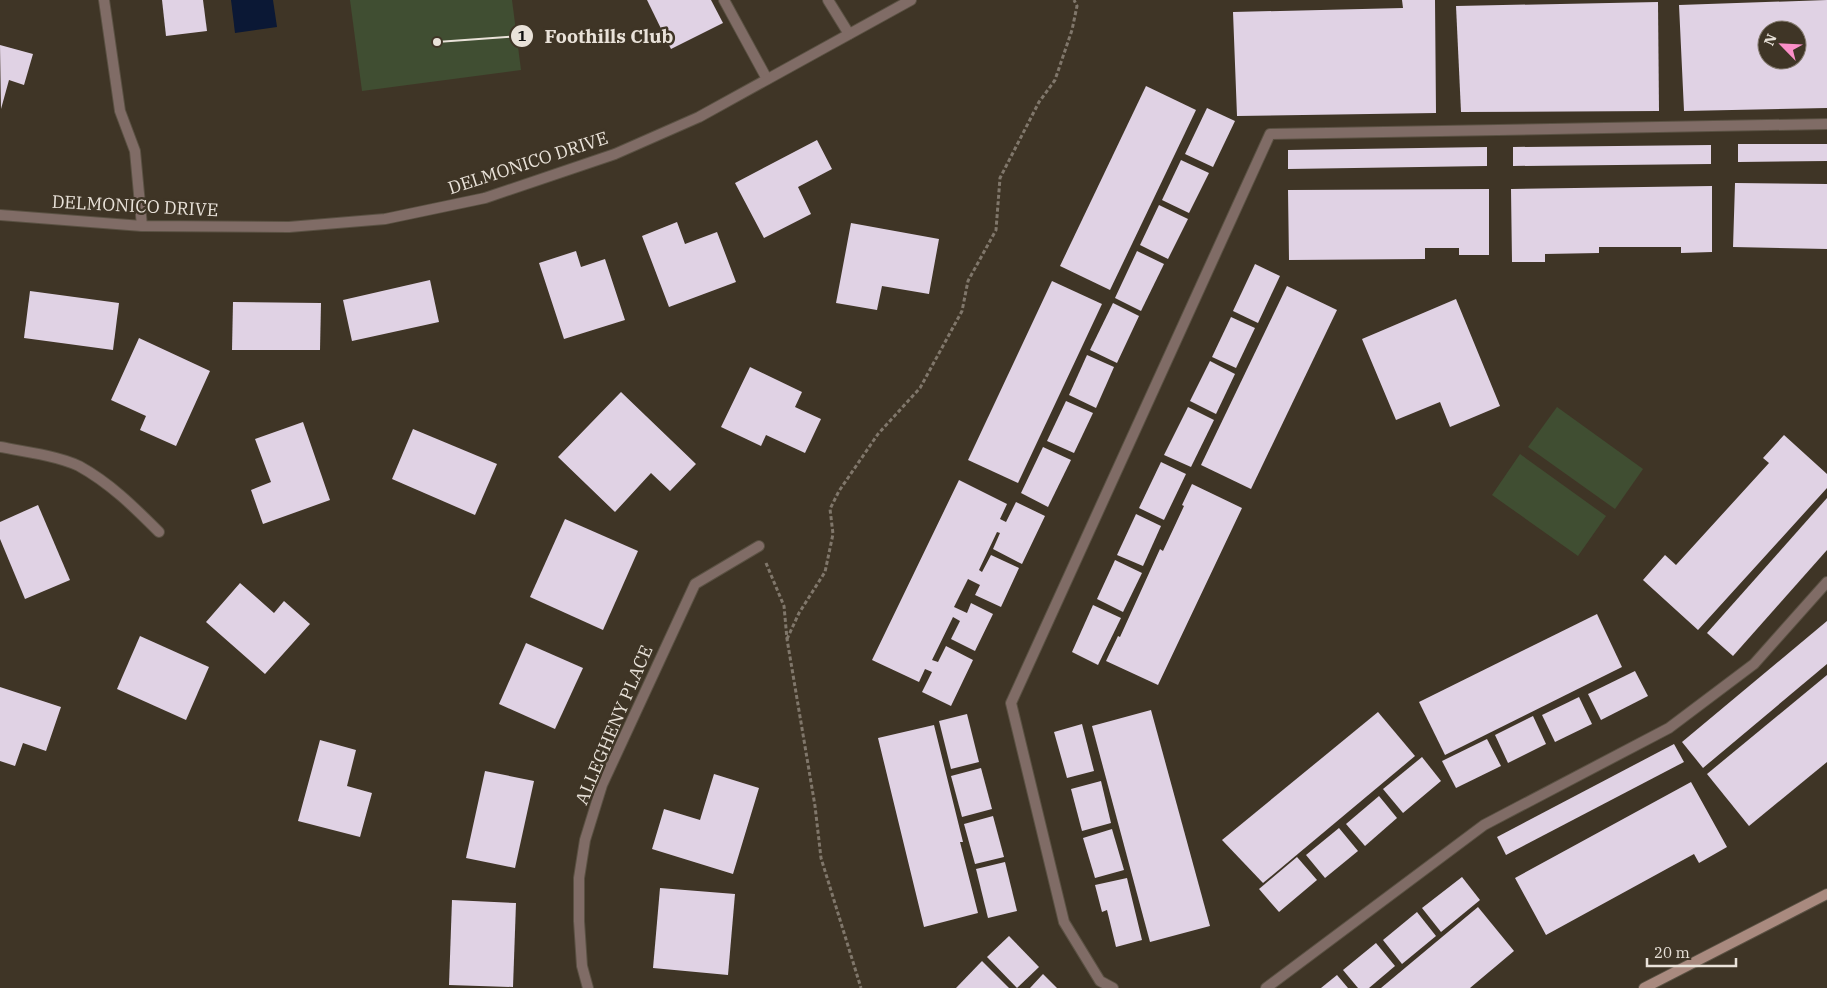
<svg xmlns="http://www.w3.org/2000/svg" width="1827" height="988" font-family="'IBM Plex Serif',serif">
	<rect width="100%" height="100%" fill="#3f3526"/>
	<!-- green -->
	<g fill="#404e32">
		<path d="M350,0h162l9,70 -159,21z"/>
		<path d="M1557,407l86,62 -28,40 -87,-62z"/>
		<path d="M1520,454l86,62 -28,40 -86,-61z"/>
	</g>
	<!-- water -->
	<path fill="#0b1835" d="M231,0h42l4,27 -42,6z"/>
	<!-- building -->
	<g fill="#e0d2e4" fill-rule="evenodd">
		<path d="M162,0h41l4,31 -41,5z"/>
		<path d="M647,0h64l12,23 -52,26z"/>
		<path d="M1402,0h33l1,113 -199,3 -4,-104 170,-4z"/>
		<path d="M1827,0v108l-143,3 -5,-106zM1767,30h30v30h-30z"/>
		<path d="M1658,2l1,109 -198,1 -5,-106z"/>
		<path d="M0,45l33,9 -9,31 -15,-5 -8,29z"/>
		<path d="M1146,86l50,24 -86,180 -50,-24z"/>
		<path d="M1207,108l28,13 -22,46 -28,-13z"/>
		<path d="M817,140l15,29 -34,18 13,27 -47,24 -29,-55z"/>
		<path d="M1738,144h89v17l-89,1z"/>
		<path d="M1711,145v19l-198,2v-19z"/>
		<path d="M1487,147v19l-199,3v-19z"/>
		<path d="M1181,160l28,13 -20,40 -27,-13z"/>
		<path d="M1735,183l92,1v65l-94,-2z"/>
		<path d="M1712,186v66l-31,1v-6h-82v6l-54,1v8h-33l-1,-73z"/>
		<path d="M1489,189v66h-30v-7h-34v11l-136,1 -1,-70z"/>
		<path d="M1159,205l29,14 -20,40 -28,-14z"/>
		<path d="M677,222l8,22 32,-12 19,50 -67,25 -27,-71z"/>
		<path d="M851,223l88,16 -10,55 -47,-8 -5,24 -41,-7z"/>
		<path d="M576,251l5,16 24,-8 20,61 -61,19 -25,-76z"/>
		<path d="M1137,251l27,13 -23,47 -26,-13z"/>
		<path d="M1255,264l25,12 -22,47 -25,-12z"/>
		<path d="M430,280l9,42 -87,19 -9,-41z"/>
		<path d="M1052,281l50,23 -84,179 -50,-23z"/>
		<path d="M1287,286l50,24 -86,179 -50,-24z"/>
		<path d="M30,291l89,12 -6,47 -89,-12z"/>
		<path d="M1456,299l44,107 -50,21 -10,-25 -44,18 -34,-81z"/>
		<path d="M233,302l88,1 -1,47h-88z"/>
		<path d="M1113,303l26,13 -22,47 -27,-13z"/>
		<path d="M1231,317l24,11 -19,40 -24,-11z"/>
		<path d="M139,338l71,33 -34,75 -36,-16 6,-14 -35,-16z"/>
		<path d="M1087,355l27,12 -18,41 -27,-13z"/>
		<path d="M1210,361l25,13 -19,40 -26,-13z"/>
		<path d="M750,367l52,25 -7,15 26,12 -16,34 -39,-18 -5,11 -40,-19z"/>
		<path d="M621,392l75,72 -26,27 -19,-18 -36,39 -57,-55z"/>
		<path d="M1066,401l27,12 -19,40 -27,-12z"/>
		<path d="M1188,407l26,13 -23,47 -27,-12z"/>
		<path d="M303,422l27,78 -67,24 -12,-34 20,-8 -16,-43z"/>
		<path d="M413,429l84,35 -22,51 -83,-36z"/>
		<path d="M1784,435l43,39v14l-129,142 -55,-50 22,-25 11,10 93,-102 -6,-5z"/>
		<path d="M1043,447l28,13 -23,47 -27,-14z"/>
		<path d="M1161,462l25,12 -22,46 -25,-12z"/>
		<path d="M959,480l48,24 -7,15 6,3 10,-20 29,14 -23,48 -29,-15 7,-16 -3,-1 -18,38 3,2 9,-17 28,13 -18,39 -26,-12 5,-10 -12,-6 -14,28 13,6 4,-10 22,11 -18,37 -24,-12 9,-18 -7,-4 -21,43 6,2 8,-16 27,14 -22,46 -29,-14 10,-20 -7,-3 -6,13 -47,-22z"/>
		<path d="M1192,484l50,24 -84,177 -52,-24 12,-25 2,1 40,-88 3,2 21,-45 -2,-1z"/>
		<path d="M1827,498v52l-94,106 -26,-23z"/>
		<path d="M38,505l32,75 -45,19 -25,-60v-17z"/>
		<path d="M1136,514l25,12 -18,40 -26,-11z"/>
		<path d="M565,519l73,32 -35,79 -73,-33z"/>
		<path d="M1115,560l27,13 -19,39 -26,-13z"/>
		<path d="M240,583l34,30 10,-12 26,23 -45,50 -59,-52z"/>
		<path d="M1093,605l28,13 -23,47 -26,-13z"/>
		<path d="M1597,614l25,53 -177,88 -26,-53z"/>
		<path d="M1827,621v43l-124,104 -21,-26z"/>
		<path d="M140,636l69,31 -23,53 -69,-31z"/>
		<path d="M526,643l57,25 -28,61 -56,-25z"/>
		<path d="M1635,671l13,25 -47,24 -13,-26z"/>
		<path d="M1827,675v87l-78,64 -42,-52z"/>
		<path d="M0,687l61,20 -15,44 -23,-8 -8,23 -15,-5z"/>
		<path d="M1579,697l13,27 -37,18 -13,-27z"/>
		<path d="M1151,710l59,216 -60,16 -58,-216z"/>
		<path d="M1378,712l37,44 -152,127 -41,-43z"/>
		<path d="M967,714l12,48 -28,7 -12,-48z"/>
		<path d="M1533,716l13,28 -38,19 -13,-28z"/>
		<path d="M1082,724l12,47 -27,7 -13,-46z"/>
		<path d="M934,725l29,117h-3l18,71 -54,14 -46,-189z"/>
		<path d="M1487,739l14,27 -45,22 -14,-27z"/>
		<path d="M320,740l36,10 -9,36 25,7 -12,44 -62,-16z"/>
		<path d="M1674,744l10,18 -178,93 -9,-18z"/>
		<path d="M1422,757l19,24 -38,32 -20,-24z"/>
		<path d="M981,768l11,41 -30,8 -11,-41z"/>
		<path d="M485,771l49,10 -19,87 -49,-10z"/>
		<path d="M714,774l45,14 -26,86 -81,-25 12,-40 36,11z"/>
		<path d="M1101,781l10,42 -29,8 -11,-42z"/>
		<path d="M1691,782l36,65 -28,16 -5,-9 -148,81 -31,-57z"/>
		<path d="M1379,796l18,22 -32,28 -19,-22z"/>
		<path d="M993,816l11,41 -29,7 -11,-40z"/>
		<path d="M1339,828l19,23 -33,27 -19,-23z"/>
		<path d="M1112,829l12,41 -29,8 -12,-40z"/>
		<path d="M1297,857l20,23 -38,32 -20,-23z"/>
		<path d="M1005,862l12,49 -29,7 -12,-49z"/>
		<path d="M1462,877l18,23 -39,32 -19,-24z"/>
		<path d="M1127,878l15,62 -26,7 -9,-37 -5,2 -7,-27z"/>
		<path d="M660,888l75,6 -7,81 -75,-7z"/>
		<path d="M452,900l64,3 -3,84 -64,-2z"/>
		<path d="M1478,907l36,44 -44,37h-89z"/>
		<path d="M1417,912l19,24 -34,28 -19,-24z"/>
		<path d="M1009,936l30,31 -22,21 -30,-31z"/>
		<path d="M1376,943l19,23 -26,22h-11l-15,-18z"/>
		<path d="M982,961l27,27h-53z"/>
		<path d="M1043,974l14,14h-27z"/>
		<path d="M1337,975l11,13h-27z"/>
	</g>
	<g fill="none" stroke-linecap="round" stroke-linejoin="round">
		<defs>
			<g id="service">
				<path d="M104,0l16,111 15,40 7,75"/>
				<path d="M724,0l43,79"/>
				<path d="M828,0l21,34"/>
				<path d="M1113,988l-13,-7 -36,-59 -53,-219 259,-569 557,-10"/>
				<path d="M1266,988l218,-163 185,-97 85,-64 73,-82"/>
			</g>
			<g id="minor">
				<path d="M0,447c22,4 59,9 79,19 31,17 55,41 80,66"/>
				<path d="M588,988l-6,-22 -3,-45v-43l6,-38 17,-55 93,-201 64,-38"/>
			</g>
			<path id="tertiary" d="M0,215l142,11 147,1 96,-8 100,-21 130,-44 84,-37 212,-117"/>
			<path id="secondary" d="M1644,988l183,-94"/>
		</defs>
		<!-- service casing -->
		<use href="#service" stroke="#5a5143" stroke-width="12"/>
		<!-- minor casing -->
		<use href="#minor" stroke="#5a5143" stroke-width="12"/>
		<!-- tertiary casing -->
		<use href="#tertiary" stroke="#5a5143" stroke-width="12"/>
		<!-- secondary casing -->
		<use href="#secondary" stroke="#5a5143" stroke-width="12"/>
		<!-- path -->
		<g stroke="#80776b" stroke-width="3" stroke-dasharray="4 2.5" stroke-linecap="butt">
			<path d="M766,563l18,43 3,33 28,167 6,52 40,130"/>
			<path d="M787,639l12,-26 26,-41 8,-38 -3,-25 9,-18 39,-57 42,-46 42,-77 6,-30 28,-51 4,-52 39,-76 16,-22 17,-50 5,-24 -3,-6"/>
		</g>
		<!-- service -->
		<use href="#service" stroke="#806c66" stroke-width="10"/>
		<!-- minor -->
		<use href="#minor" stroke="#806c66" stroke-width="10"/>
		<!-- tertiary -->
		<use href="#tertiary" stroke="#806c66" stroke-width="10"/>
		<!-- secondary -->
		<use href="#secondary" stroke="#a98a7f" stroke-width="10"/>
	</g>
	<g text-anchor="middle" stroke-width="5" stroke-linejoin="round" paint-order="stroke">
		<!-- street labels -->
		<g font-size="18" fill="#e9e2d9" stroke="#3f3526">
			<text transform="translate(528 163) rotate(-18)" y="6">DELMONICO DRIVE</text>
			<text transform="translate(135 206) rotate(3)" y="6">DELMONICO DRIVE</text>
			<text transform="translate(614 725) rotate(-67)" y="6">ALLEGHENY PLACE</text>
		</g>
	</g>
	<!-- callouts -->
	<path fill="none" stroke="#e9e2d9" stroke-width="2" d="M437 42L522 36"/>
	<g fill="#e9e2d9" stroke="#3f3526" stroke-width="2">
		<circle cx="437" cy="42" r="5"/>
		<circle cx="522" cy="36" r="12"/>
	</g>
	<g font-size="15" text-anchor="middle" font-weight="bold" fill="#111">
		<text x="522" y="41">1</text>
	</g>
	<g font-size="19" text-anchor="middle" font-weight="bold" fill="#e9e2d9" stroke="#3f3526" stroke-width="5" stroke-linejoin="round" paint-order="stroke">
		<text x="609" y="43">Foothills Club</text>
	</g>
	<!-- north arrow -->
	<g transform="translate(1782 45) rotate(294)"><circle r="24" fill="#3f3526" stroke="#837a6e"/>
	<path d="M0-4L9 19L0 12L-9 19Z" fill="#fa8fc8"/>
	<text y="-8" font-size="14" font-weight="bold" text-anchor="middle" fill="#e9e2d9">N</text>
	</g>
	<!-- scale -->
	<path d="M1647 958v8h89v-8" fill="none" stroke="#e9e2d9" stroke-width="2.5"/>
	<text x="1654" y="958" font-size="15" fill="#e9e2d9" stroke="#3f3526" stroke-width="4" paint-order="stroke">20 m</text>
</svg>
